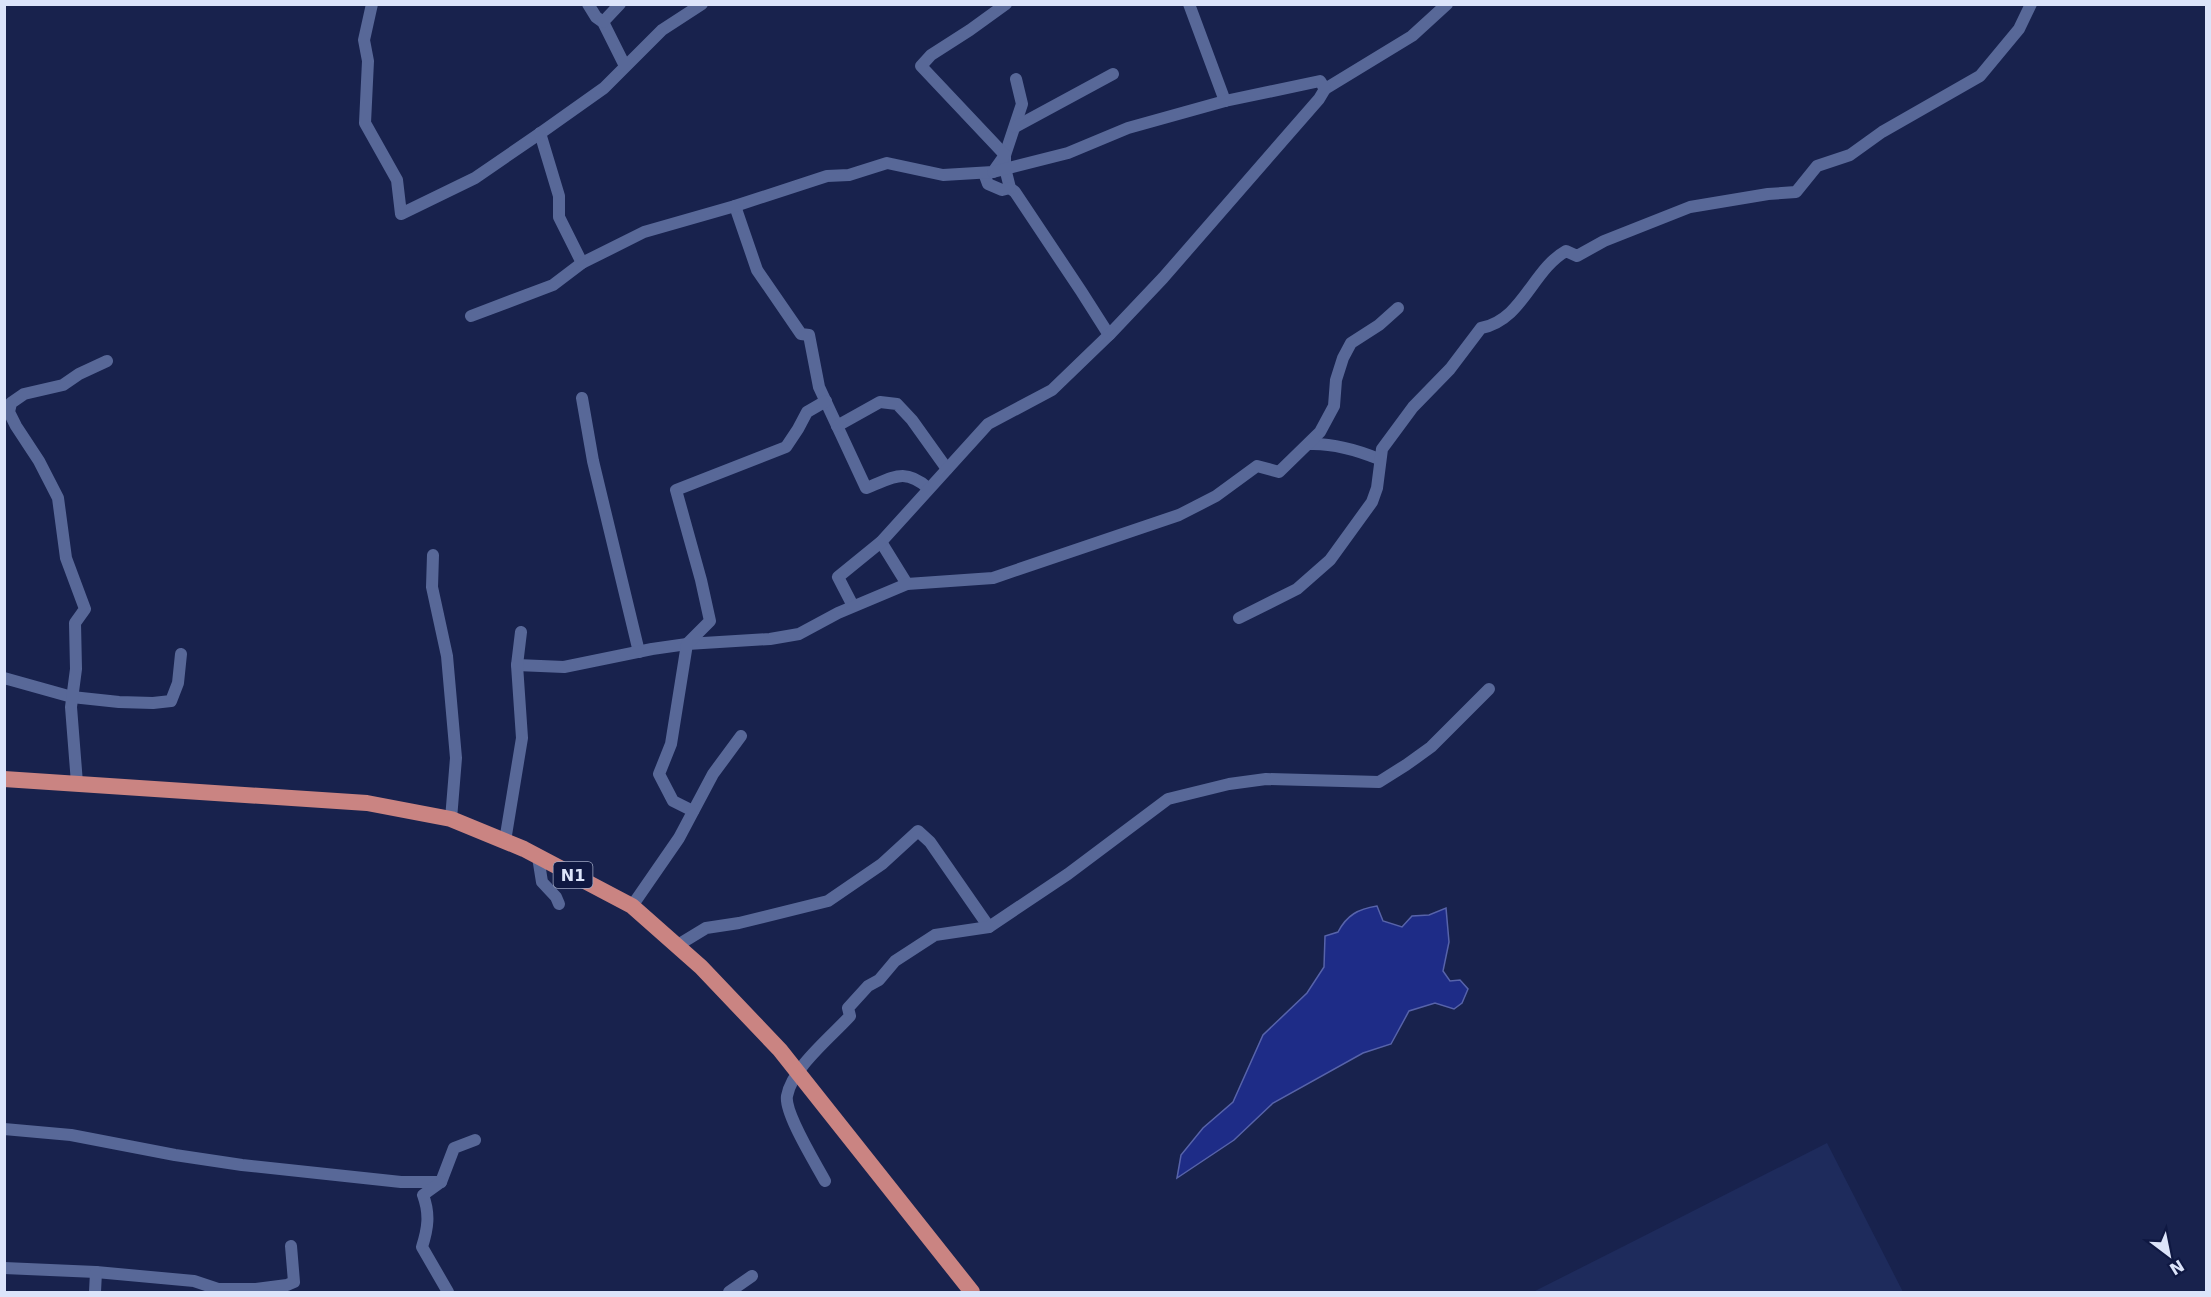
<svg xmlns="http://www.w3.org/2000/svg" width="2211" height="1297" font-family="'DejaVu Sans',sans-serif">
	<rect width="100%" height="100%" fill="#18224d"/>
	<!-- built -->
	<path fill="#1e2b5c" d="M1827,1143l76,149h-370l105,-53z"/>
	<!-- water -->
	<path fill="#1e2c87" stroke="#5763aa" stroke-width="1.5" d="M1377,906l6,15 19,6 10,-11 17,-1 17,-7 3,34 -6,29 7,10 10,-1 8,9 -6,14 -8,6 -19,-6 -26,8 -18,33 -28,9 -90,50 -39,37 -57,38 4,-23 22,-27 30,-26 30,-67 44,-42 17,-26 1,-31 13,-4c9,-17 20,-23 39,-26z"/>
	<g fill="none" stroke-linecap="round" stroke-linejoin="round">
		<!-- minor -->
		<g stroke="#586898" stroke-width="12">
			<path d="M372,4l-8,36 4,21 -3,62 32,57 4,34 74,-36 67,-46 62,-44 58,-58 40,-26"/>
			<path d="M588,4l8,13 7,5 22,44"/>
			<path d="M1189,4l36,97"/>
			<path d="M603,22l17,-18"/>
			<path d="M1016,79l6,25 -17,51v13l5,20 5,4 66,99 28,44"/>
			<path d="M1325,89l87,-53 35,-32"/>
			<path d="M1015,127l98,-53"/>
			<path d="M540,133l19,63v21l23,46"/>
			<path d="M984,173l4,11 14,6 8,-2"/>
			<path d="M735,206l22,64 44,64 8,1 10,52 47,101c27,-10 38,-21 62,0"/>
			<path d="M471,316l82,-31 29,-22 62,-31 91,-26 92,-30 22,-1 38,-12 56,12 50,-3 12,-17 -84,-89 10,-11 39,-25 36,-26"/>
			<path d="M582,398l11,63 46,191"/>
			<path d="M837,426l43,-24 17,2 15,16 35,49"/>
			<path d="M1309,444c24,-1 48,6 70,15"/>
			<path d="M881,542l26,42"/>
			<path d="M433,555l-1,32 15,69 9,102 -5,61"/>
			<path d="M853,606l-15,-29 43,-35 107,-118 64,-34 57,-55 54,-57 156,-179 6,-10 -5,-8 -95,20 -97,27 -60,25 -75,19"/>
			<path d="M1239,618l58,-29 33,-29 42,-58 5,-14 5,-39 31,-42 37,-38 31,-41c42,-8 51,-58 85,-77l11,5 27,-15 86,-34 78,-13 28,-2 21,-26 33,-11 32,-23 98,-56 39,-47 12,-25"/>
			<path d="M517,665l47,2 88,-18 35,-5 83,-5 29,-5 39,-21 69,-29 86,-6 186,-63 37,-19 41,-30 22,6 41,-40 14,-26 2,-26 7,-22 8,-15 28,-18 19,-17"/>
			<path d="M4,678l68,19 47,5 34,1 18,-2 7,-18 3,-29"/>
			<path d="M77,783l-6,-76 5,-38 -1,-46 10,-14 -19,-51 -8,-60 -19,-37 -23,-35 -7,-14 2,-9 13,-9 39,-9 16,-11 28,-13"/>
			<path d="M693,811l-20,-10 -14,-27 12,-30 16,-100 23,-23 -9,-41 -25,-90 110,-43 12,-18 9,-17 19,-11"/>
			<path d="M505,841l17,-103 -5,-73 4,-33"/>
			<path d="M538,857l4,25 14,15 3,7"/>
			<path d="M632,906l47,-68 34,-64 28,-38"/>
			<path d="M678,945l28,-17 33,-5 89,-22 54,-37 36,-33 12,11 59,85"/>
			<path d="M4,1129l67,6 104,20 67,10 159,17h40l13,-34 21,-8"/>
			<path d="M825,1181c-9,-17 -41,-68 -38,-85 5,-28 44,-59 63,-80l-2,-8 20,-22 11,-6 16,-19 40,-26 54,-8 79,-53 100,-75 61,-15 37,-5 113,3 27,-17 25,-18 58,-58"/>
			<path d="M441,1182l-18,13c7,19 5,33 -1,52l26,45"/>
			<path d="M4,1268l92,4 98,9 24,8h38l31,-4 7,-3 -3,-36"/>
			<path d="M95,1292l1,-20"/>
			<path d="M729,1292l23,-16"/>
		</g>
		<!-- trunk -->
		<path stroke="#ca8482" stroke-width="16" d="M4,779l363,24 84,16 73,30 108,57 69,61 79,83 192,242"/>
	</g>
	<g text-anchor="middle" stroke-width="5" stroke-linejoin="round" paint-order="stroke">
		<!-- shield labels -->
		<rect fill="#0f1842" stroke="#9ea7c3" stroke-width="1.5" x="553.5" y="862" width="39" height="26" rx="4.5"/>
		<g font-size="16" font-weight="bold" fill="#dce4fa">
			<text x="573" y="881">N1</text>
		</g>
	</g>
	<!-- border -->
	<rect width="2211" height="1297" fill="none" stroke="#dce4fa" stroke-width="12"/>
	<!-- north arrow -->
	<g transform="translate(2169 1255) rotate(148)" stroke="#0f1842" stroke-width="4.5" paint-order="stroke">
	<path d="M0-4.5L10 22L0 15L-10 22Z" fill="#dce4fa"/>
	<text y="-9" font-size="16" font-weight="bold" text-anchor="middle" fill="#dce4fa">N</text>
	</g>
</svg>
